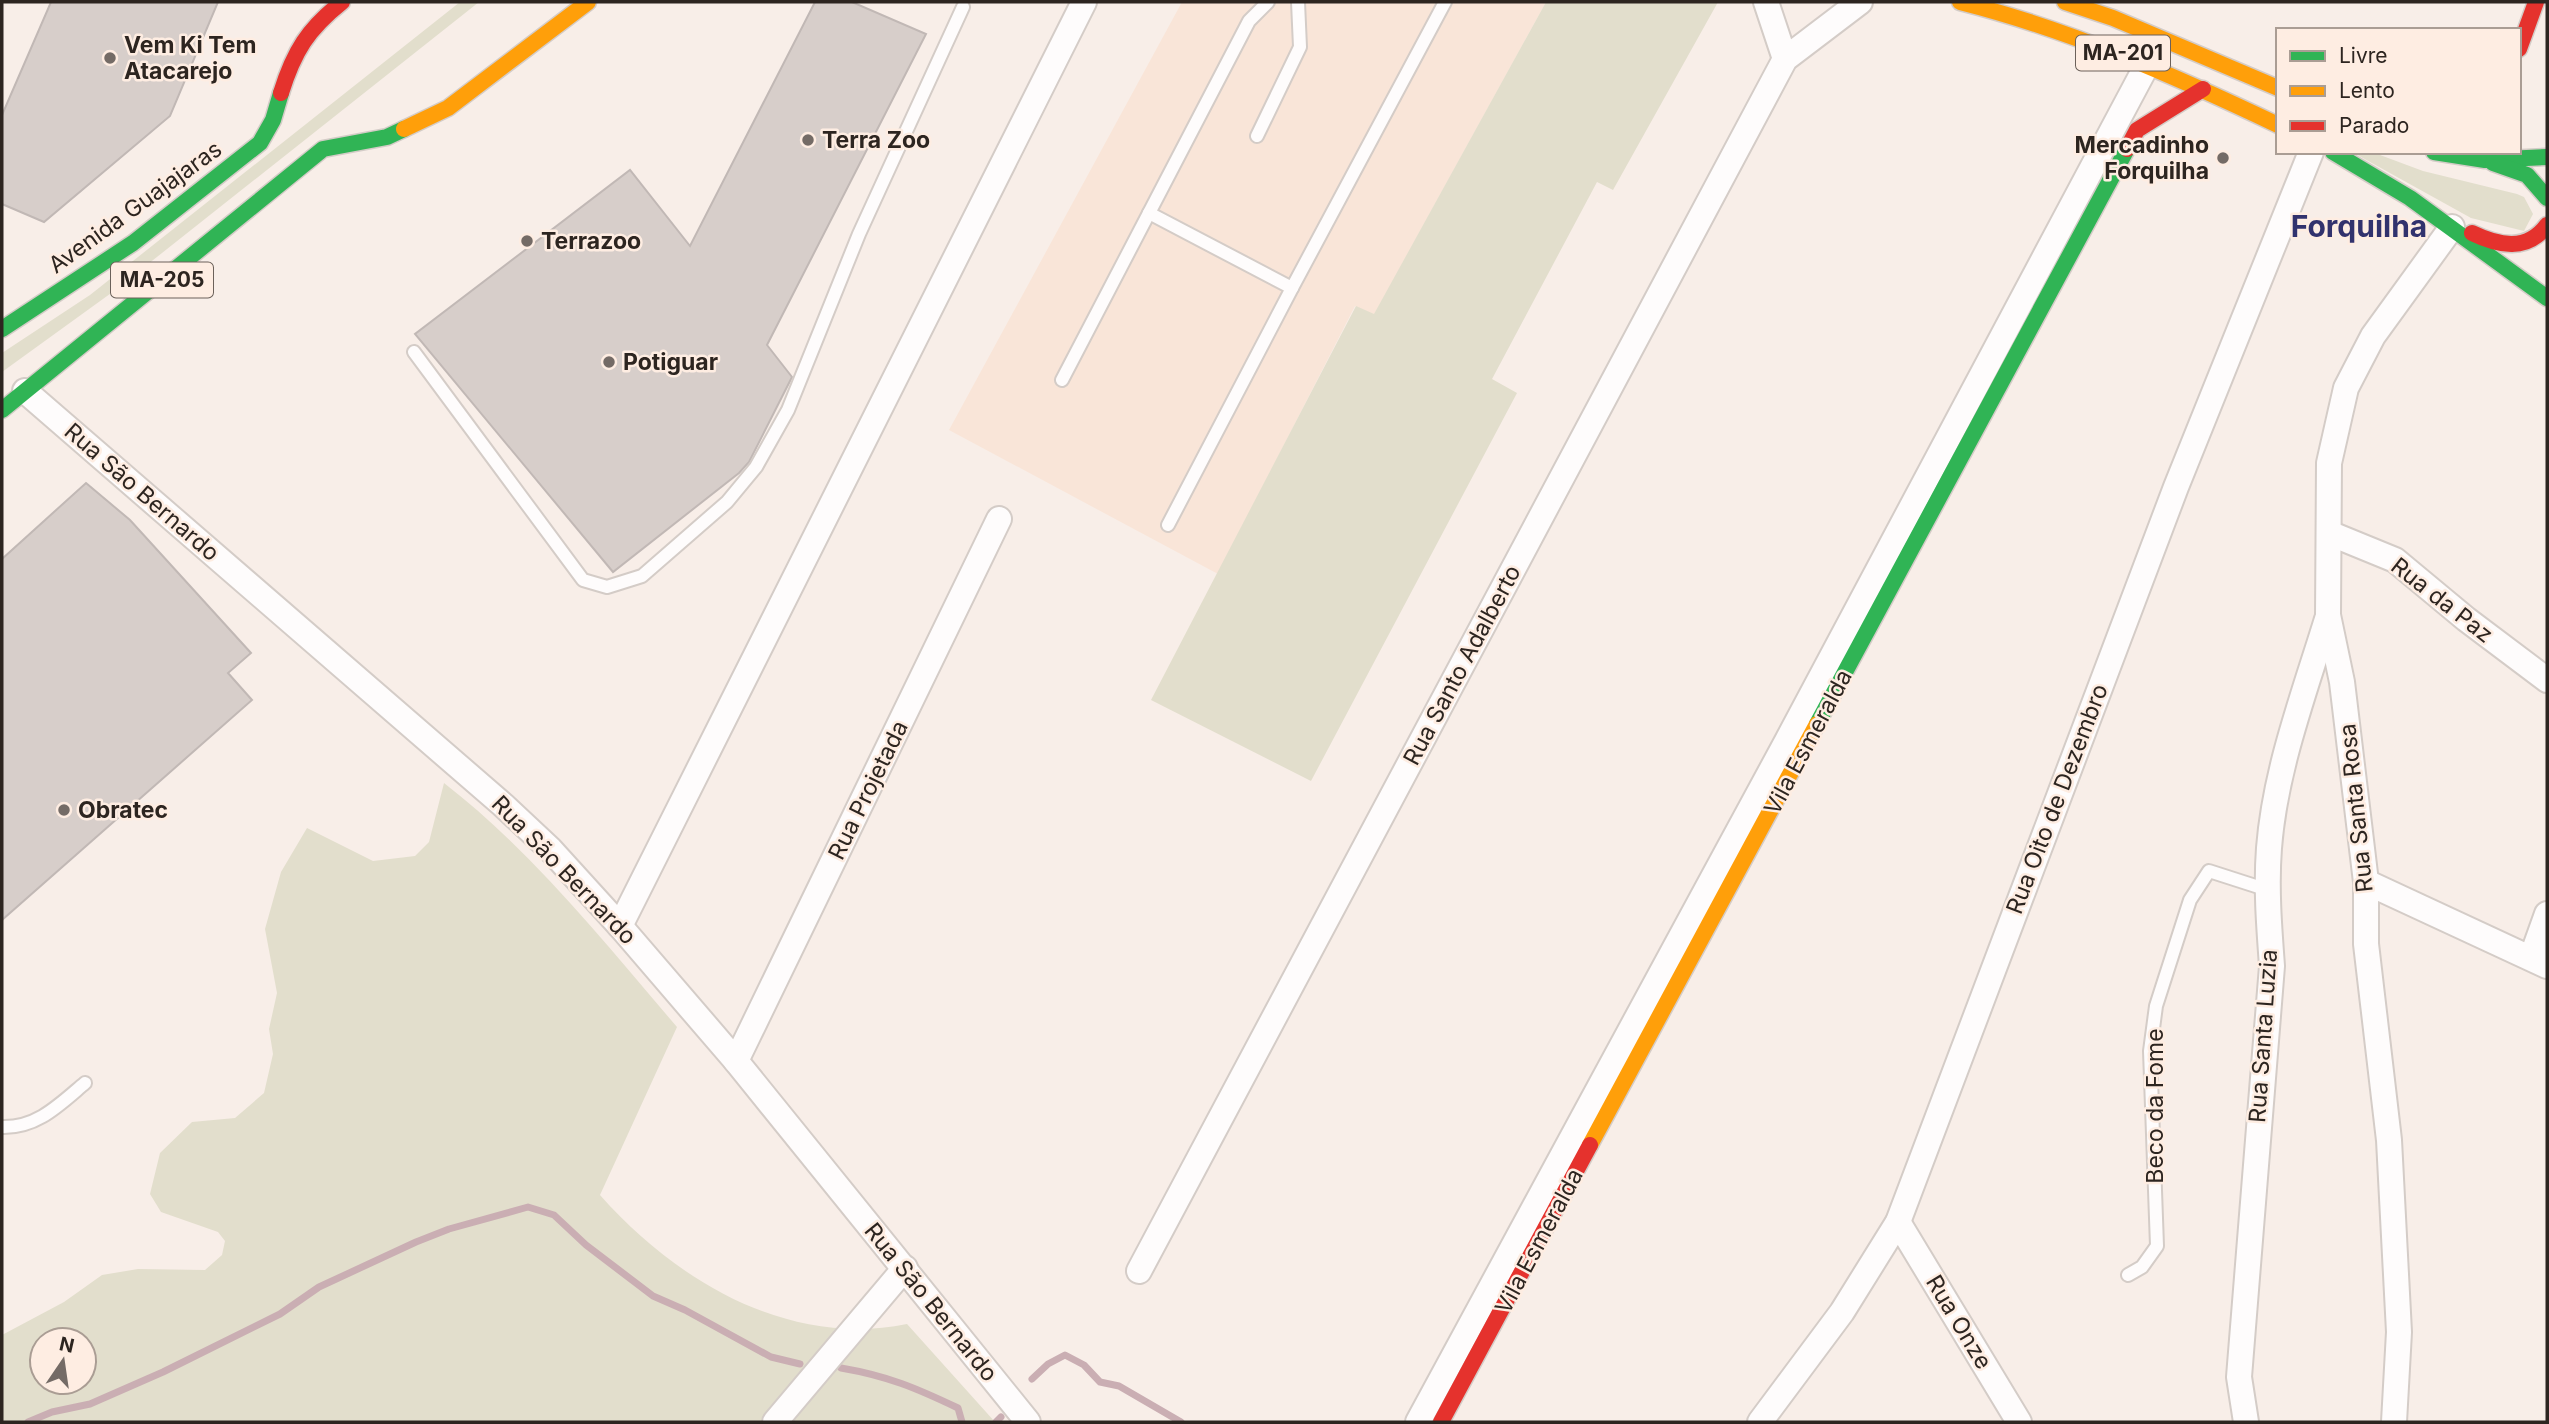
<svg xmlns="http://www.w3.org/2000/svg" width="2549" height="1424" font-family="Inter,sans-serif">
	<rect width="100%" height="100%" fill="#f8eee8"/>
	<!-- built -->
	<path fill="#f9e5d8" d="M1182,2h364l-172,313 -19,-9 -137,268 -269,-144z"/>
	<!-- green -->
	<g fill="#e2decc" fill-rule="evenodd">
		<path d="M460,2h19l-365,289 -112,81v-19l88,-58z"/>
		<path d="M1546,2h172l-105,188 -16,-8 -105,197 25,14 -206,388 -160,-81 205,-394 18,8z"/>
		<path d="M2352,152h20l51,19 94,23 7,3 9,17 -9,17 -53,-13z"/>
		<path d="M444,783c89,69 160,159 233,244l-77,168c76,86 188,153 307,129l88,98h-993v-87l62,-33 38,-27 36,-6 67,1 17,-15 3,-14 -7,-9 -57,-20 -11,-18 10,-41 32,-31 43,-4 29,-25 9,-39 -4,-25 8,-36 -12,-64 16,-57 26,-44 66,33 42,-5 14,-14zM42,1340h42v42h-42z"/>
	</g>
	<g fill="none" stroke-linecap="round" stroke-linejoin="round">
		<!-- stream -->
		<g stroke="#caaeb3" stroke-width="7">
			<path d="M841,1368c47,8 75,20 117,40l4,14"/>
			<path d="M1032,1379l16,-15 17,-9 19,10 16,17 19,4 62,36"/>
			<path d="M28,1422l24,-10 38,-8 73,-32 117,-58 39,-27 97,-45 33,-13 79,-22 26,8 32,30 67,51 32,14 86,47 29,7"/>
			<path d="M996,1422l5,-5"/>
		</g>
	</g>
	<!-- building -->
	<g fill="#d7ceca" stroke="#c1b8b5" stroke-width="2">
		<path d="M51,2h167l-48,114 -126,106 -42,-18v-89z"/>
		<path d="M815,2h37l74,32 -159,311 25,32 -43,85 -10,11 -126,99 -198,-238 215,-164 60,76z"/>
		<path d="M86,483l44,37 121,133 -23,20 24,27 -250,220v-361z"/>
	</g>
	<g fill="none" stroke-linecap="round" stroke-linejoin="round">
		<defs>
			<g id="lane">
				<path d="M1257,136l43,-89 -2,-45"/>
				<path d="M1292,288l153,-286"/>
				<path d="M414,352l169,228 24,7 35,-11 85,-74 29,-35 32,-57 71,-176 104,-227"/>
				<path d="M1062,380l87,-167"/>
				<path d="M1168,525l124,-237 -143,-75 100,-192 19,-19"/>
				<path d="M2,1127c35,1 57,-22 83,-44"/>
				<path d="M2128,1275l14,-8 15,-21 -7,-195 6,-45 34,-106 19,-29 59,19"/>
			</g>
			<g id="street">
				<path d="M1766,2l19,57"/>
				<path d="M25,391l478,414 47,44 70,77 116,135 292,361"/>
				<path d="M2329,533l66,27 71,59 81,61"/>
				<path d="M2366,882l181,84"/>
				<path d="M620,926l464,-924"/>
				<path d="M2532,956l15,-42"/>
				<path d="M736,1061l263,-542"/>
				<path d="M1898,1222l121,200"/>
				<path d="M1139,1271l646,-1212 75,-57"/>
				<path d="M775,1422l130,-154"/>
				<path d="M1418,1422l369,-681 361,-678"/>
				<path d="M1760,1422l82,-110 56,-90 278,-735 135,-335"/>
				<path d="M2246,1422l-7,-45 33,-411c-3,-40 -6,-79 -3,-118 6,-78 35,-154 58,-229"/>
				<path d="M2394,1422l5,-90 -10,-192 -23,-196v-62l-24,-200 -14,-67 1,-152 17,-75 27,-52 79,-109"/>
			</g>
			<g id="fast">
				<path d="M2333,152l77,46 137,100"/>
				<path d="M2434,152l51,8 62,-3"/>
				<path d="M2493,163l34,12 20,23"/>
				<path d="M2,329l131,-86 127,-100 13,-23 8,-27"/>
				<path d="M2,410l321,-261 64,-12 17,-8"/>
				<path d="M1817,724l310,-575"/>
			</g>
			<g id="slow">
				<path d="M1960,2c111,28 215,74 318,123"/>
				<path d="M2065,2l48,16 165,70"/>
				<path d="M404,129l44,-21 140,-106"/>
				<path d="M1590,1145l227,-421"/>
			</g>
			<g id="jam">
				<path d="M2519,49l17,-47"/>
				<path d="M281,93c13,-42 27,-64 61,-91"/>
				<path d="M2127,149l10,-19 66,-41"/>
				<path d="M2472,233c27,13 55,19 75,-8"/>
				<path d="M1441,1422l149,-277"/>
			</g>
		</defs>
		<!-- lane casing -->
		<use href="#lane" stroke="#d4ccc7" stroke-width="16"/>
		<!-- street casing -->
		<use href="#street" stroke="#d4ccc7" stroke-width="28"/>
		<!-- fast casing -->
		<use href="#fast" stroke="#d4ccc7" stroke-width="19"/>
		<!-- slow casing -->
		<use href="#slow" stroke="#d4ccc7" stroke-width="19"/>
		<!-- jam casing -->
		<use href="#jam" stroke="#d4ccc7" stroke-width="19"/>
		<!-- lane -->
		<use href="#lane" stroke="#fefcfc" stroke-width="12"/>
		<!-- street -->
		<use href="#street" stroke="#fefcfc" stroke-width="24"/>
		<!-- fast -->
		<use href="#fast" stroke="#30b455" stroke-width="16"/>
		<!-- slow -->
		<use href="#slow" stroke="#ff9f0a" stroke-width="16"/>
		<!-- jam -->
		<use href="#jam" stroke="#e5322d" stroke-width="16"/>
	</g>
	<!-- markers -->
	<g fill="#746b66" stroke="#feede2" stroke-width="2.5">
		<circle cx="110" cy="58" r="7"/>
		<circle cx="808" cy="140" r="7"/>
		<circle cx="2223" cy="158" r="7"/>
		<circle cx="527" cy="241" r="7"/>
		<circle cx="609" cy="362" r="7"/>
		<circle cx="64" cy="810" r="7"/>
	</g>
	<g text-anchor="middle" stroke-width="5" stroke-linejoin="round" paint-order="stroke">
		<!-- shield labels -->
		<g fill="#feede2" stroke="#6c615a" stroke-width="2">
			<rect x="2076" y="35.5" width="94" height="35" rx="5"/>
			<rect x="111" y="262.5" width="102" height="35" rx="5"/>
		</g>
		<g font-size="21" font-weight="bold" fill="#2d2520">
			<text x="2123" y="60">MA-201</text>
			<text x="162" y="287">MA-205</text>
		</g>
		<!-- poi labels -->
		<g font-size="23" font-weight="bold" fill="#2d2520" stroke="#feede2" text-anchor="start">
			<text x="124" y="53">Vem Ki Tem<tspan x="124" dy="26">Atacarejo</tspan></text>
			<text x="822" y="148">Terra Zoo</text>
			<text x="2209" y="153" text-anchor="end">Mercadinho<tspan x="2209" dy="26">Forquilha</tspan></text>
			<text x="541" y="249">Terrazoo</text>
			<text x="623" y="370">Potiguar</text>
			<text x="78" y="818">Obratec</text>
		</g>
		<!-- street labels -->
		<g font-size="23" fill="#2d2520" stroke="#feede2">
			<text transform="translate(135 207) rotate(-36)" y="8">Avenida Guajajaras</text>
			<text transform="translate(142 492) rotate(41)" y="8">Rua São Bernardo</text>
			<text transform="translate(2442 600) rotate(38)" y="8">Rua da Paz</text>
			<text transform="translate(1462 665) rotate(-62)" y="8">Rua Santo Adalberto</text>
			<text transform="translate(1808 742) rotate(-62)" y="8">Vila Esmeralda</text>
			<text transform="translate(868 790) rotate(-64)" y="8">Rua Projetada</text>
			<text transform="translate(2057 799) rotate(-69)" y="8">Rua Oito de Dezembro</text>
			<text transform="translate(2356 808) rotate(-96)" y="8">Rua Santa Rosa</text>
			<text transform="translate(564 870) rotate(46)" y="8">Rua São Bernardo</text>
			<text transform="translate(2263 1036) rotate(-86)" y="8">Rua Santa Luzia</text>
			<text transform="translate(2155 1106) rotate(-90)" y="8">Beco da Fome</text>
			<text transform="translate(1539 1241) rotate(-62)" y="8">Vila Esmeralda</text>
			<text transform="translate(931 1302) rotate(51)" y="8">Rua São Bernardo</text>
			<text transform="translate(1959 1322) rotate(59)" y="8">Rua Onze</text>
		</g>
		<!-- district labels -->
		<g font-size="30" font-weight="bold" fill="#32326d" stroke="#feede2">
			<text x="2359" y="237">Forquilha</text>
		</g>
	</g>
	<!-- border -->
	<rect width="2549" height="1424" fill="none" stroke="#2d2520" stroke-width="7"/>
	<!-- legend -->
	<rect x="2276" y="28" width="245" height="126" fill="#feede2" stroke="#aa9d94" stroke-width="2"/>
	<rect x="2290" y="51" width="35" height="10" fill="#30b455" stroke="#aa9d94" stroke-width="2"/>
	<text x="2339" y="63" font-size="21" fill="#2d2520">Livre</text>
	<rect x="2290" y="86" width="35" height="10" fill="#ff9f0a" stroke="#aa9d94" stroke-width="2"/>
	<text x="2339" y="98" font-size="21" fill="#2d2520">Lento</text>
	<rect x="2290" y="121" width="35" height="10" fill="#e5322d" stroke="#aa9d94" stroke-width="2"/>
	<text x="2339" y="133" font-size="21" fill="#2d2520">Parado</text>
	<!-- north arrow -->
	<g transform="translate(63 1361) rotate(13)"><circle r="33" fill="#feede2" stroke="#aa9d94" stroke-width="2"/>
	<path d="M0-5L12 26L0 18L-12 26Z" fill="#746b66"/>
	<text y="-10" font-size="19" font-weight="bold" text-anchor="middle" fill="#2d2520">N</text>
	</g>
</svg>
